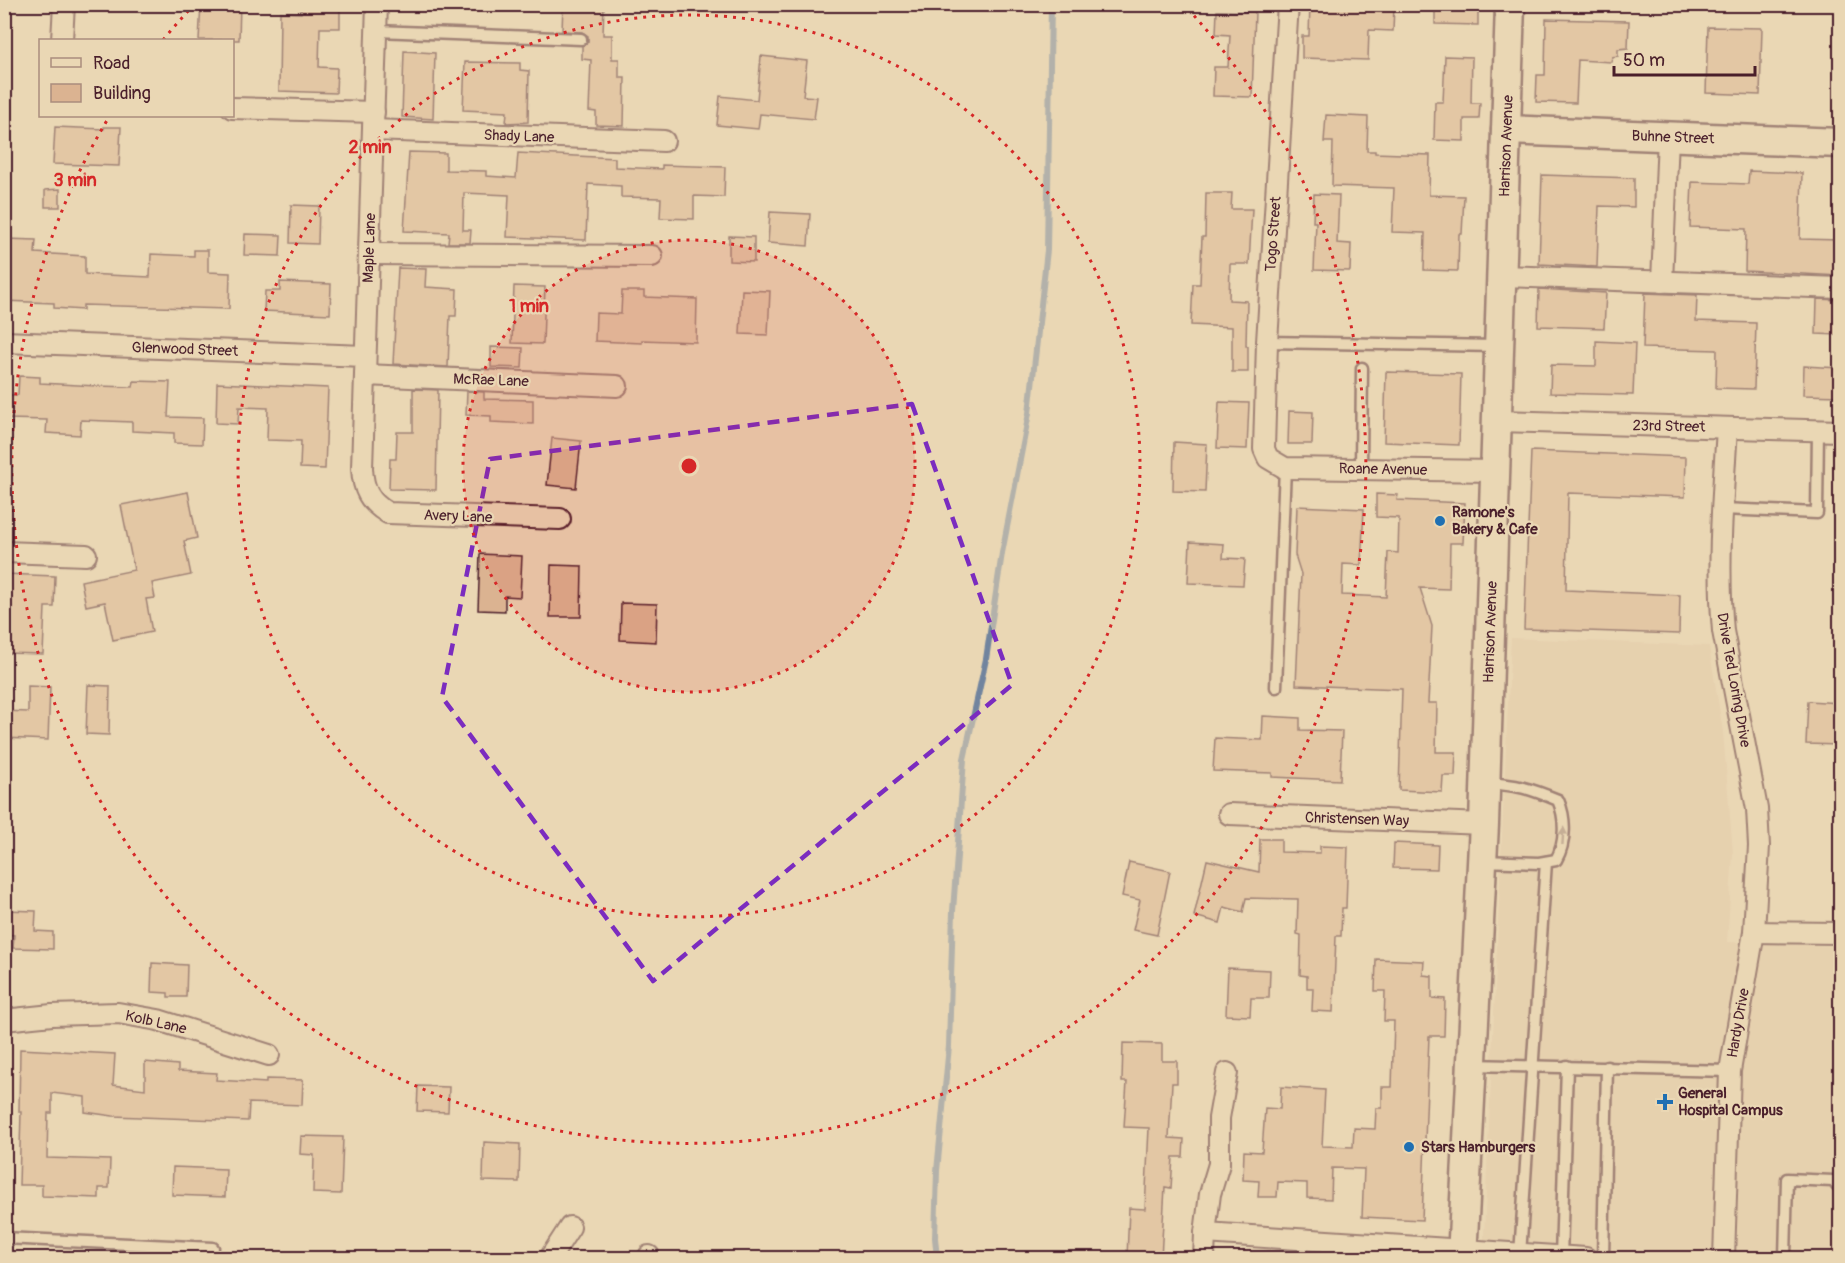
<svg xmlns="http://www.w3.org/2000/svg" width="1845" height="1263" font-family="Pangolin,sans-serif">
	<rect width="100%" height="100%" fill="#ead7b4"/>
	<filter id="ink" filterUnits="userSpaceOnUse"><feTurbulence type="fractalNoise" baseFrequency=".0167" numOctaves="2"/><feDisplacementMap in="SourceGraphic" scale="12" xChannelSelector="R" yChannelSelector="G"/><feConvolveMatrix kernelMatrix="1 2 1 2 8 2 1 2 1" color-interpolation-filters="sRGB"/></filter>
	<g filter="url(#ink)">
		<!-- built -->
		<path fill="#e3c9a7" d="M1511,638l198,8 14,86 10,121 -6,89 113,4v312h-357z"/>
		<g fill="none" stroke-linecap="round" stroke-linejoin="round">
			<!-- stream -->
			<path stroke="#71849e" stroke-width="6" d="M937,1258l-2,-20 2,-67 12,-125 4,-135 11,-152 22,-100 16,-106 27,-140 18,-163 4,-246"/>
		</g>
		<!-- building -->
		<g fill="#dbb391" stroke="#4a1f2b" stroke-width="1.5">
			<path d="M201,4h39l-1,36h-40z"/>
			<path d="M563,4h41l-1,31h9v24h7v18h6l-1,49 -28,-1v-13l-7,-1 2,-51 -9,-1v-13l6,-4v-6l-6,-4 -20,-1z"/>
			<path d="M1310,4l84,1 -1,26 -24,-1 -1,30 -66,-2v-22h7z"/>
			<path d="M1435,4h43v21l-43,-1z"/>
			<path d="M301,5l39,2v21h-20l-1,39 18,1 -1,25 -57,-2 1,-79 21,1z"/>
			<path d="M1217,11l38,1 -3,85 -39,-1 1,-29h14l2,-32 -14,-1z"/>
			<path d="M1546,19l83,2 -1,27 -10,1v7l-6,1 -1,5 -33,-2 -2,43 -40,-1 1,-27h8z"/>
			<path d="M1708,27l54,1 -2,67 -54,-2z"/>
			<path d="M404,51l31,2 -2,66 -31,-2z"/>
			<path d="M761,56l46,5 -4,35 14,1 -3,22 -54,-5 -2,15 -41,-4 3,-29 37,4z"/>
			<path d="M1445,56l27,1 -1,46h9l-1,16h-15v22l-30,-1 1,-38h8z"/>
			<path d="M465,62l55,1v7l9,1 -1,51 -22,1 1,-11 -44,-2z"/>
			<path d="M1326,115l42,2 -1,34h8v2l55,2 -1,40 35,1 -2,38h-3l-1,37 -34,-1 1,-37 -33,-1 2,-44 -62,-2 1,-44h-9z"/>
			<path d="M55,127l49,2v-2h17l-2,39 -66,-2z"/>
			<path d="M409,152l37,1v17l40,1v5l30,2 2,-25 97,5v9l47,2v-4l63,2 -1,30 -30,-1v23l-34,-1 1,-20 -40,-1v-11l-33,-2 -2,56 -79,-3 2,-42 -45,-2 -1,37h8l-1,13h-22l1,-10 -45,-2z"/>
			<path d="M1749,171l53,2 -2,66 40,1v36l-95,-5 1,-42 -56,-2 2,-45 56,2z"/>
			<path d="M1542,175l92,3v29l-35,-1 -2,61 -58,-3z"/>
			<path d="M60,189v18h-15v-17z"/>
			<path d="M1206,193h26l-1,16h21l-3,55h-19l-1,36 18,1 -1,45h2v26h-16v-45l-41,-2 2,-41h7l2,-47h3z"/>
			<path d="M1314,194l25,1 -2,48 14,1 -1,27 -36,-1 2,-48h-3z"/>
			<path d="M291,205l28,1 -1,38 -28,-1z"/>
			<path d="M770,212l40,2 -2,32 -40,-3z"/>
			<path d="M245,234l36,1 -1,21 -36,-1z"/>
			<path d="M729,236l25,1v25l-25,-1z"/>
			<path d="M6,239l30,1 -1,13 50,3v18l65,3 1,-23 43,2v-6h14v22l22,1 -1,36 -146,-4v5l-29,-2v-5l-50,-2z"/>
			<path d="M398,268l28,1 -1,18 32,2 -1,27h-6l-2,51 -55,-3z"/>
			<path d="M280,282l51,2 -1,30 -66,-3 1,-20h15z"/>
			<path d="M514,286l31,1 -2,57 -31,-1z"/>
			<path d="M1539,289l67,4 -2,35 -66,-2z"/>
			<path d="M742,290l28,1 -2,44 -28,-1z"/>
			<path d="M622,291h22v6l53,2 -1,43 -54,-2v3l-47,-2 1,-28 25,1z"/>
			<path d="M1645,293l52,2 -1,26 60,2 -2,66 -38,-1 1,-38 -74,-2z"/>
			<path d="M1817,299l23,1v35l-24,-1z"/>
			<path d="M1596,341l39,2 -2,52 -83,-2 1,-28 45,1z"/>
			<path d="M491,347l32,1 -1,20 -31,-1z"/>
			<path d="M1804,366l36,2v28l-37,-1z"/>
			<path d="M1386,372l75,2 -2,71 -75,-3z"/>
			<path d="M19,376l21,1v6l57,3 36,1 1,-6 36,1 -2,35 35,1 -1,26 -28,-1v-10l-42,-2v-9l-51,-2 -1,15 -34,-2 1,-13 -39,-1 1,-24h9z"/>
			<path d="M217,383l111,5 -3,81 -25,-1 1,-27 -34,-1 1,-32 -29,-1 -1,17 -22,-1z"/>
			<path d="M413,389l25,1 -2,100 -47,-1 1,-30h6l1,-27h16z"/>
			<path d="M467,391l17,1v7l49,1v24l-42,-2v-6l-25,-1z"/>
			<path d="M1219,402l30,1 -2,46 -30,-1z"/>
			<path d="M1289,411l24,1 -1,32h-24z"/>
			<path d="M552,438l29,3 -5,47 -29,-3z"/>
			<path d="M1174,442l33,2 -2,48 -32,-1z"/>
			<path d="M1531,451l155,6 -1,40 -117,-4 -2,97 114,5 -1,39 -155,-5z"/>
			<path d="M188,492l9,46 -13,3 7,34 -39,8 3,15 -9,1 6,33 -39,8 -8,-38 -19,4 -5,-25 53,-11 -13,-65z"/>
			<path d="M1376,494l22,1 -1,5 68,3 -2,40h-13l-1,46 -29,-1 12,38 -4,77h9l-1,49h20l-1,24h-12l-1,16 -43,-2 3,-101 -106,-4 5,-111 -6,-19 2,-49 67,3 -3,56 -18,-1 -1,31 44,2 2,-45 10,1 1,-35 -23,-1z"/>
			<path d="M1190,542l34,2 -1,14 22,1 -2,26 -55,-2z"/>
			<path d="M480,554l42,2 -2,41 -15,-1v15l-27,-1z"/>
			<path d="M551,565l31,1 -1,51h-31z"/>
			<path d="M4,574l51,2 -1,31h-9l-2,47 -39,-1z"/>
			<path d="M621,603l36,1 -1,38 -36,-2z"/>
			<path d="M88,685l22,1 -1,49 -23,-1z"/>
			<path d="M28,686l22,1 -2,53 -44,-2v-27l24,1z"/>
			<path d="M1808,701l32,2v42l-34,-1z"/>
			<path d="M1263,716l37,2v12l42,1 -2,49 -68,-3v-4l-59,-2 2,-33 47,2z"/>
			<path d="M1260,839h21v13l39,1v-7l28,1 -2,61h-4l-1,28h-5l-3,76 -21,-1 1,-23h-6v-12l-7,-1 1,-40 -4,-1 1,-35 -52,-1 -3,14 -19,-5 -4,16 -26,-7 13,-56 52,12z"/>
			<path d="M1394,843l44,2 -1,24 -44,-1z"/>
			<path d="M1129,862l41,9 -13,64 -24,-5 7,-30 -18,-4z"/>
			<path d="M4,910l32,1 -1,20 18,1v17l-40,-1 1,-13 -10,-1z"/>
			<path d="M1376,959l48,2 -1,14 9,1v22l13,1 -1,37h-15l-7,184 -60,-3 2,-48 -32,-1 -1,31 -24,-1v-15l-29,-1 -1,15h-19l1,-16 -16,-1 1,-29 18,1 3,-44 15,1 1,-22 44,3 -3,56 31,1 1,-19 21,1 1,-21h6v-21h10l2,-66h-10l1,-30h-10z"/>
			<path d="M152,963l35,2 -1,32h-18v-4l-17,-1z"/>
			<path d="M1228,968l42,2 -1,28h-18l-1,18 -24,-1z"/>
			<path d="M1123,1043l39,1v17h15v22h-5l-3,55 15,1 -1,18h-10l-2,31 -6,-1 -4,71h-34l2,-50 16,1 4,-81 -25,-1 3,-45h-5z"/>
			<path d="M20,1049l95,5 -2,31 32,4v-27l33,3v6l39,2 -1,7 50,3v-4l37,1 -1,25 -53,-2 -1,18 -135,-5 -28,-4v-15l-33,-4v20h-4l-1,45 63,2 -1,28h-10v10l-57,-2v-11h-23l2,-73h-2z"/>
			<path d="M418,1086l31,1 -1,25 -31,-1z"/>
			<path d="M301,1136l42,1 -2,57 -28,-1 1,-38 -14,-1z"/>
			<path d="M484,1142l36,2 -1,38 -36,-1z"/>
			<path d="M173,1167l53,2 -1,28 -53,-2z"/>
		</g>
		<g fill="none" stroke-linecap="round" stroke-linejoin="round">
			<defs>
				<g id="lane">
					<path d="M377,31l204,8"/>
					<path d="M1267,342l230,4"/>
					<path d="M1361,468l1,-100"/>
					<path d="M1722,509l95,4 1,-83"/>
					<path d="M1276,687l9,-219"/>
					<path d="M1482,861l57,2 17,-3c10,-17 10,-42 2,-60 -29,-12 -40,-15 -72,-17"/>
					<path d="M1472,1065l258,6"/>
					<path d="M4,1238l209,10"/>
					<path d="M1520,1255l26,-393"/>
					<path d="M1561,1257l6,-191"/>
					<path d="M1327,1258v-18"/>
					<path d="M1603,1258l4,-191"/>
					<path d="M1785,1258l2,-79 46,2 7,8"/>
				</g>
				<g id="street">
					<path d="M377,4l-15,464c1,21 7,34 26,45l172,6"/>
					<path d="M1288,4l-21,338 -3,107 4,9 17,10 211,3"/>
					<path d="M62,40l2,-36"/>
					<path d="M232,108l142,4"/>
					<path d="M373,130l291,11"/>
					<path d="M369,254l283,2"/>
					<path d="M1502,276l338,12"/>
					<path d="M1662,282l6,-145"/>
					<path d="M4,342l361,14"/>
					<path d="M365,375l252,11"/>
					<path d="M1498,421l342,10"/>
					<path d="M4,552l82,3"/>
					<path d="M1229,814l255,10"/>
					<path d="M1754,932l86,1"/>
					<path d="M4,1020l48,-5 66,-2 40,7 111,35"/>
					<path d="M1205,1233l381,25"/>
					<path d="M550,1258l20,-31"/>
					<path d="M648,1258l1,-2"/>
					<path d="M1204,1258l1,-25 5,-39 9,-30v-46l8,-45"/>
					<path d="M1724,1258l6,-187 24,-139 5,-86 -2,-37 -34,-178c-6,-68 0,-136 4,-203"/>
				</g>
				<g id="secondary">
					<path d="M1506,130l334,13"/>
					<path d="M1462,1258l22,-434 26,-820"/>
				</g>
			</defs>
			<!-- lane casing -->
			<use href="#lane" stroke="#4a1f2b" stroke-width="15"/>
			<!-- street casing -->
			<use href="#street" stroke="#4a1f2b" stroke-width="24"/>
			<!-- secondary casing -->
			<use href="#secondary" stroke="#4a1f2b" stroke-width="33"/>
			<!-- lane -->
			<use href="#lane" stroke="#ead7b4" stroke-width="10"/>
			<!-- street -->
			<use href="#street" stroke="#ead7b4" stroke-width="20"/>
			<!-- secondary -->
			<use href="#secondary" stroke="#ead7b4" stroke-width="28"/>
		</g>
		<!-- one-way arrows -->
		<defs><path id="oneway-solid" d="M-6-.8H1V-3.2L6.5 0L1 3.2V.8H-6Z" transform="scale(1.5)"/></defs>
		<use fill="#9a7b70" href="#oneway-solid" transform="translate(1563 836) rotate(-86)"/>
	</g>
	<!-- marked area -->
	<path d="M0 0H1845V1263H0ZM912,404l100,281 -359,296 -211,-284 48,-238z" fill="#ead7b4" fill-opacity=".55" fill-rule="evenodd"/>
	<path fill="none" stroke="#7b2cbf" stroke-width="4.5" stroke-dasharray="12 8" stroke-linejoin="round" d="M912,404l100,281 -359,296 -211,-284 48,-238z"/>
	<!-- distance rings -->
	<circle cx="689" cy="466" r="226" fill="#d62828" fill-opacity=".12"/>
	<g fill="none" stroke="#d62828" stroke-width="3" stroke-dasharray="3 6">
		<circle cx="689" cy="466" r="226"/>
		<circle cx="689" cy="466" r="451"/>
		<path d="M163 40A677 677 0 0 1 190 9M1188 9A677 677 0 1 1 109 117"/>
	</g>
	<!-- markers -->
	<g fill="#1f6fb2" stroke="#ead7b4" stroke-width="2">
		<circle cx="1440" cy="521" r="6"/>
		<path d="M1662 1093h6v6h6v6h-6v6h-6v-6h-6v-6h6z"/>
		<circle cx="1409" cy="1147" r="6"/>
	</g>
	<g text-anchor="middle" stroke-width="4.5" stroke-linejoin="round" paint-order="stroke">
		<!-- street labels -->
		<g font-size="15" fill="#4a1f2b" stroke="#ead7b4">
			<text transform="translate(519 136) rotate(2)" y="5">Shady Lane</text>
			<text transform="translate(1673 137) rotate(2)" y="5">Buhne Street</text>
			<text transform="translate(1506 146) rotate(-88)" y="5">Harrison Avenue</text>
			<text transform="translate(1273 234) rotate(-86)" y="5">Togo Street</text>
			<text transform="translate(369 248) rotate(-88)" y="5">Maple Lane</text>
			<text transform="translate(185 349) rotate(2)" y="5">Glenwood Street</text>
			<text transform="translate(491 380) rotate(2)" y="5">McRae Lane</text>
			<text transform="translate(1669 426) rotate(1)" y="5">23rd Street</text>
			<text transform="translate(1383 469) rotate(1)" y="5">Roane Avenue</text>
			<text transform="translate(458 516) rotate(2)" y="5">Avery Lane</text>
			<text transform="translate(1490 632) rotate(-88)" y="5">Harrison Avenue</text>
			<text transform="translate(1734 680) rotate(80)" y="5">Drive Ted Loring Drive</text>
			<text transform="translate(1357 819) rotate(2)" y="5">Christensen Way</text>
			<text transform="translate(156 1022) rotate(13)" y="5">Kolb Lane</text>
			<text transform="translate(1738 1023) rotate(-80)" y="5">Hardy Drive</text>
		</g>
		<!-- poi labels -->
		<g font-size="15" font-weight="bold" fill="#4a1f2b" stroke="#ead7b4" text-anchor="start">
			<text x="1452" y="517">Ramone's<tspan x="1452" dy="17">Bakery &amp; Cafe</tspan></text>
			<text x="1678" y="1098">General<tspan x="1678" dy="17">Hospital Campus</tspan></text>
			<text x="1421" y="1152">Stars Hamburgers</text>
		</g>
	</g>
	<circle cx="689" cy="466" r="9" fill="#d62828" stroke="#ead7b4" stroke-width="3"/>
	<g font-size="18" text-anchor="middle" font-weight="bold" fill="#d62828" stroke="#ead7b4" stroke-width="4.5" stroke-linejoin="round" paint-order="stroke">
		<text x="370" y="153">2 min</text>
		<text x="75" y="186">3 min</text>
		<text x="529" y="312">1 min</text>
	</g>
	<!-- margin -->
	<rect width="1845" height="1263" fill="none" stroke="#ead7b4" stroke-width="24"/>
	<rect x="12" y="12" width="1821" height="1239" fill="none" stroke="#4a1f2b" stroke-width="2" filter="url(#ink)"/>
	<!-- legend -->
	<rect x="39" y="39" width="195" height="78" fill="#ead7b4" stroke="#aa8d7d" stroke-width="1.5"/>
	<rect x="51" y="58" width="30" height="9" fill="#ead7b4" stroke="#aa8d7d" stroke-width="1.5"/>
	<text x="93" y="69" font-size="18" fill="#4a1f2b">Road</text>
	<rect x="51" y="84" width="30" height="18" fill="#dbb391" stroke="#aa8d7d" stroke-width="1.5"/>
	<text x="93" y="99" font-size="18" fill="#4a1f2b">Building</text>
	<!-- scale -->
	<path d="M1614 66v9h141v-9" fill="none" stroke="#4a1f2b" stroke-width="3"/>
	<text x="1623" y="66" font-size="18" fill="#4a1f2b" stroke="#ead7b4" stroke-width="4.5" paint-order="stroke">50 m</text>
</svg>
